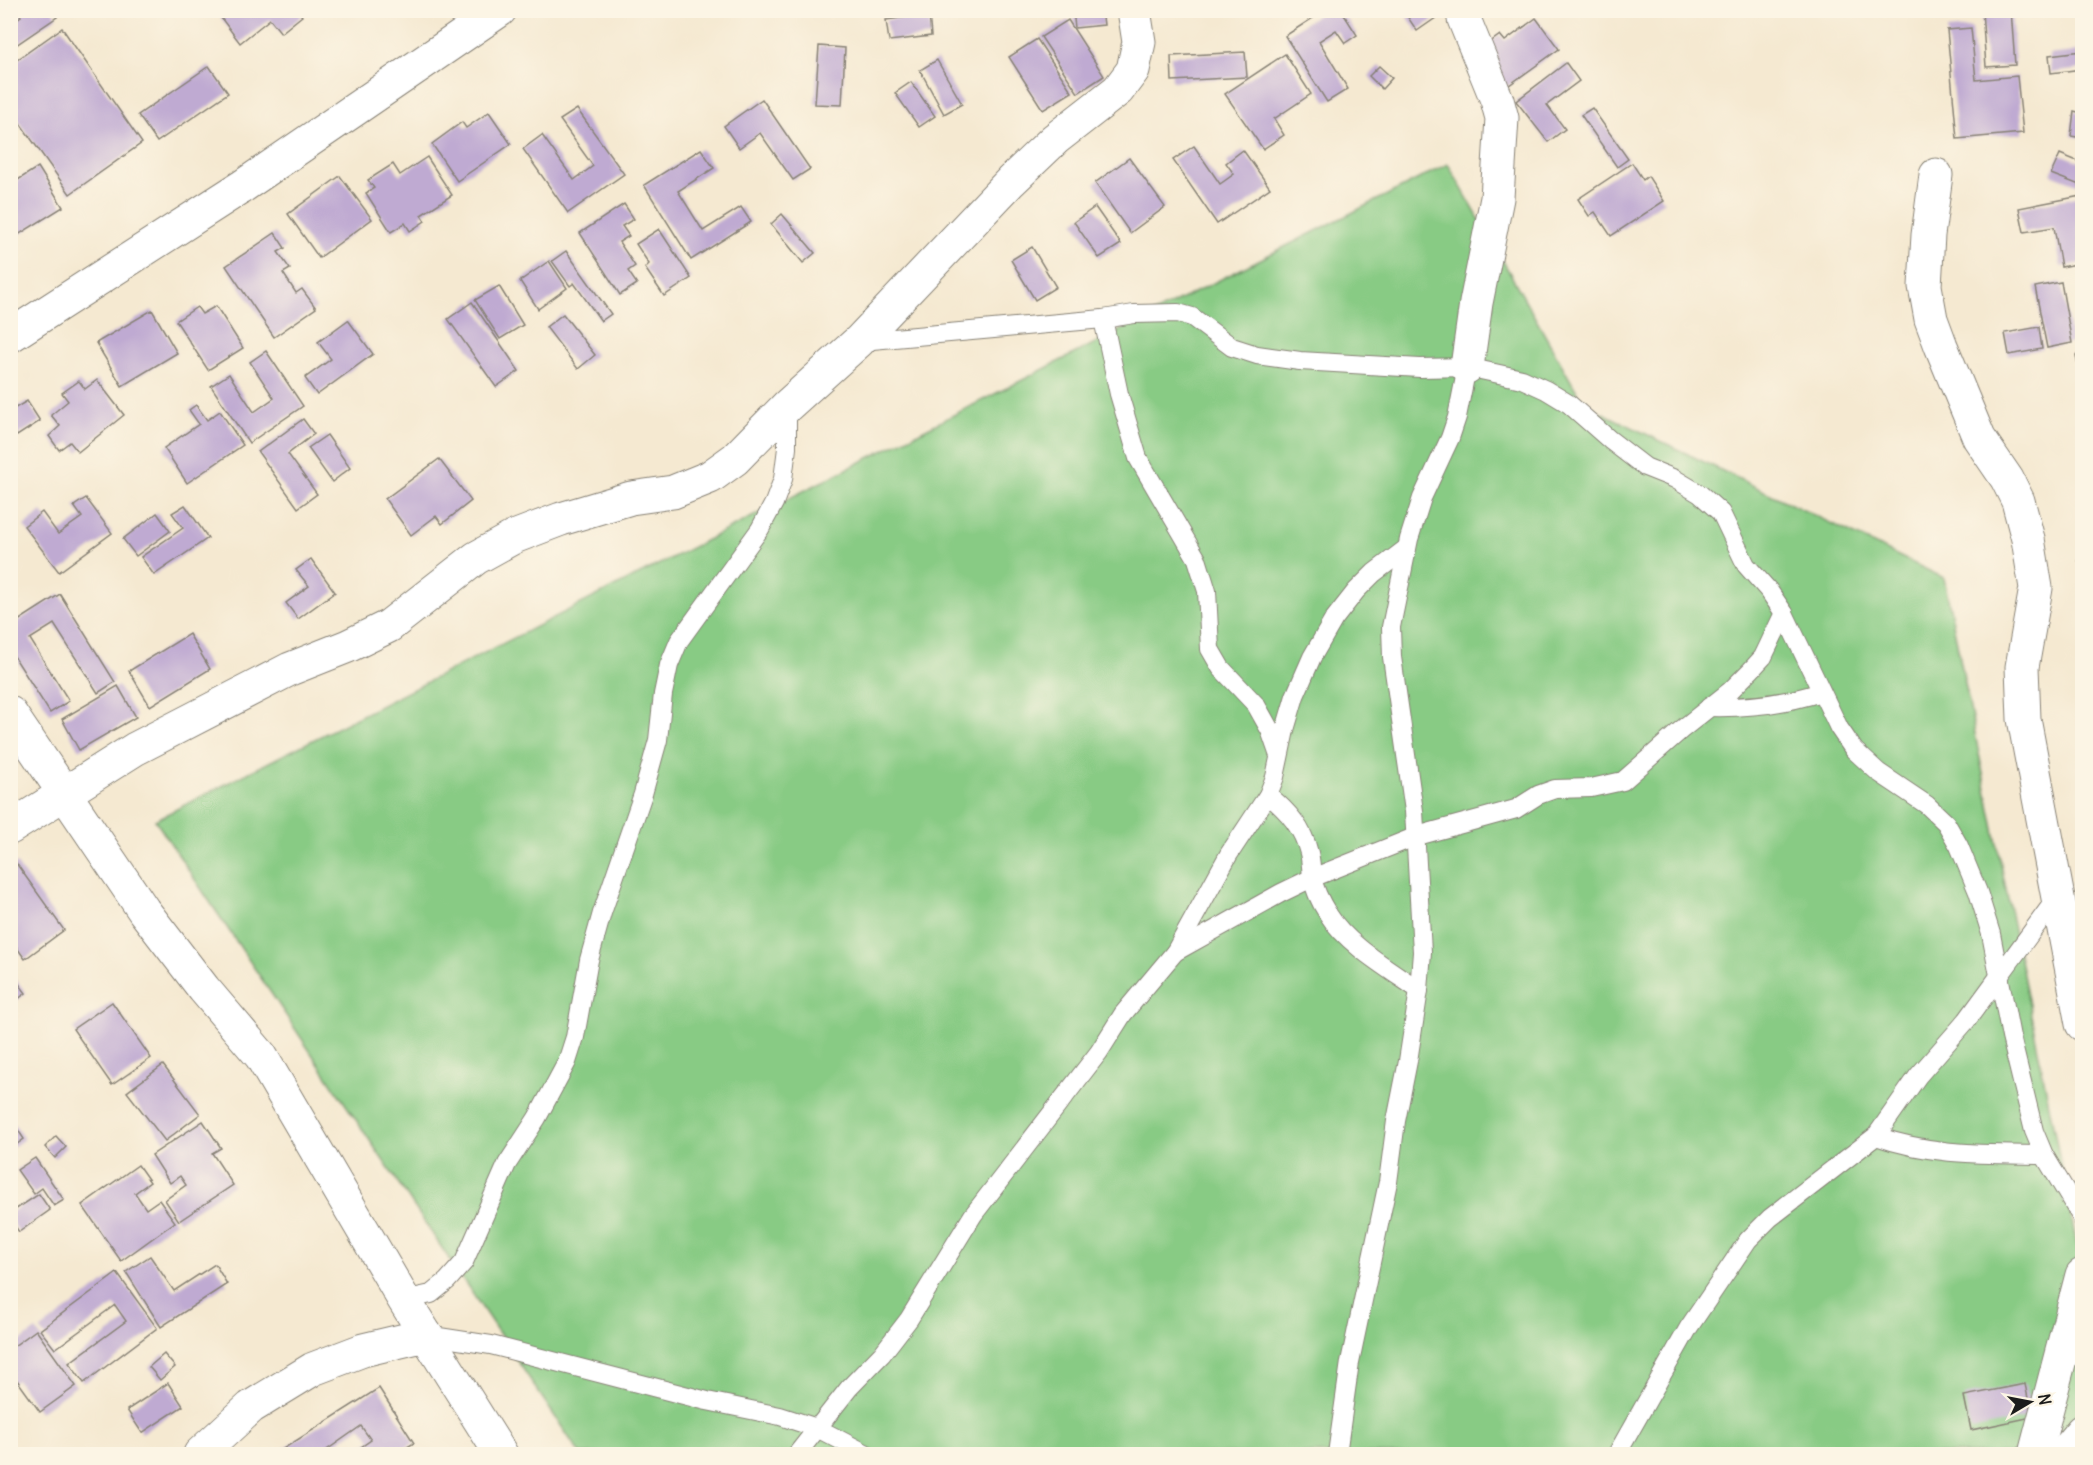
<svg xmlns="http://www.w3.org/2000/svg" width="2093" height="1465" font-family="Delius,sans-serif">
	<rect width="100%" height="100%" fill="#fcf5e5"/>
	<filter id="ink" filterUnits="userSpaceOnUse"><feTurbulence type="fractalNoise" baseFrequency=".0167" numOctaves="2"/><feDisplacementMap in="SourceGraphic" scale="12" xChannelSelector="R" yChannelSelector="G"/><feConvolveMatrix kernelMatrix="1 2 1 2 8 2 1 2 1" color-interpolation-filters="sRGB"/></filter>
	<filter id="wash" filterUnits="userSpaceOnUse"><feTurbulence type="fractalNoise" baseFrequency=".008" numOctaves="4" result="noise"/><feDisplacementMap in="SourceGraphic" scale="24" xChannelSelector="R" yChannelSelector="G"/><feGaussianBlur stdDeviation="1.35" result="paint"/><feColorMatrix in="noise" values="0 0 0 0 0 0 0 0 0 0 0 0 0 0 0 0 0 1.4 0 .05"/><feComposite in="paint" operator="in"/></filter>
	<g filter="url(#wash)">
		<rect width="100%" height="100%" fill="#f5e9d1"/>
		<!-- green -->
		<path fill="#88cb84" stroke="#527450" stroke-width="1.5" d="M1448,164l136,240 360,174 138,693v183h-1502l-425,-634z"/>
		<g id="blocks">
			<!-- building -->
			<g fill="#bfaad2">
				<path d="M17,10h35l5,7 -47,32v-25l11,-8z"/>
				<path d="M215,10h82l5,6 -21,17 -11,-14 -30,24z"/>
				<path d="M1073,10h29l2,15 -29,3z"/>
				<path d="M1325,10h16l16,25 -12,8 -9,-13 -17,11 29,48 -21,13 -42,-66z"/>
				<path d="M1403,10h35l2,5 -23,16z"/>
				<path d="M1982,10h29l4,55 -29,2z"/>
				<path d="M929,14l2,22 -42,5 -3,-21z"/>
				<path d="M1536,18l23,31 -54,39 -27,-37 22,-16 5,6z"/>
				<path d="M1068,20l36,56 -26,17 -37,-56z"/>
				<path d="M62,28l80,115 -72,51 -60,-85v-44z"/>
				<path d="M1971,28l5,52 41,-4 6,57 -66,6 -10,-109z"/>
				<path d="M1037,39l35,53 -29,18 -34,-53z"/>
				<path d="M819,46l26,2 -3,57 -27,-1z"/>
				<path d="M2082,51v18l-31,4 -2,-18z"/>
				<path d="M1245,52l2,25 -75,4 -1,-25z"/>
				<path d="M1285,54l26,40 -37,25 10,16 -21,14 -38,-55z"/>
				<path d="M937,60l25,44 -18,10 -24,-44z"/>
				<path d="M1566,63l13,18 -32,24 18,24 -17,13 -32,-41z"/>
				<path d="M209,66l19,27 -71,49 -19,-27z"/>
				<path d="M1379,66l13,12 -10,11 -13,-13z"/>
				<path d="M911,82l24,34 -16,11 -24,-34z"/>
				<path d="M762,99l48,70 -17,11 -33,-47 -21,15 -15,-22z"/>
				<path d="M1592,108l36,51 -11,8 -36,-52z"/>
				<path d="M577,109l47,65 -56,39 -45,-64 19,-14 32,45 19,-14 -33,-46z"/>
				<path d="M2074,111l8,2v25l-11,-2z"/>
				<path d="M489,112l22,32 -54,37 -25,-37 30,-22 4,6z"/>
				<path d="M1194,146l26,38 14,-10 -8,-11 17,-13 27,38 -53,36 -44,-64z"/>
				<path d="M701,149l13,19 -36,23 25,40 38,-24 10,15 -60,38 -47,-75z"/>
				<path d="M2060,154l22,9v23l-31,-12z"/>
				<path d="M427,157l25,38 -31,20 4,6 -15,10 -5,-8 -14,9 -25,-39 8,-5 -6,-8 25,-16 7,11z"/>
				<path d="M1129,158l36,49 -35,26 -35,-50z"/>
				<path d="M1632,163l11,17 5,-4 16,25 -53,35 -16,-24 -6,4 -11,-17z"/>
				<path d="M38,167l25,40 -53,33v-55z"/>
				<path d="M340,176l32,43 -53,39 -31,-44z"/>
				<path d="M2081,196l1,67 -21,4 -7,-40 -30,5 -5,-24z"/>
				<path d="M624,204l10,15 -12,7 7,10 -10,6 16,24 -7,5 9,13 -17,11 -40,-62z"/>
				<path d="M1095,207l26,37 -22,14 -25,-36z"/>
				<path d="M782,214l33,39 -12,10 -32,-39z"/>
				<path d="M659,229l32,49 -27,18 -19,-28 4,-4 -13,-20z"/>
				<path d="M275,233l10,15 -7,4 12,17 -7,4 13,20 6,-4 14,19 -42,29 -48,-71z"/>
				<path d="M1032,247l24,40 -21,13 -24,-40z"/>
				<path d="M566,251l45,63 -10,7 -27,-38 -4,3 -18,-25z"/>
				<path d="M549,261l18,27 -29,21 -18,-28z"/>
				<path d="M2061,282l11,61 -25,5 -12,-61z"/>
				<path d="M499,286l24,39 -23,14 -25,-39z"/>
				<path d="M472,302l47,69 -23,16 -48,-68z"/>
				<path d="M216,306l27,42 -35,22 -32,-49 21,-14 5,7z"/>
				<path d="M152,310l25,43 -55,33 -26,-43z"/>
				<path d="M563,314l32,41 -17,14 -32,-42z"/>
				<path d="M348,320l25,34 -56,41 -12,-17 26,-19 -13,-17z"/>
				<path d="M2039,327l3,22 -33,6 -4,-22z"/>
				<path d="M266,351l37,55 -54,37 -38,-57 18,-12 25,38 20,-14 -24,-36z"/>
				<path d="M2082,353v26h-1l-5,-24z"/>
				<path d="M97,380l27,35 -46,37 -8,-10 -11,8 -10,-14 11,-10 -9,-11 17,-14 -6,-8 17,-12 6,8z"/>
				<path d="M27,401l13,20 -23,15 -7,-10v-15z"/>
				<path d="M196,405l11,15 13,-9 23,34 -56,38 -23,-35 35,-24 -10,-14z"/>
				<path d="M303,419l11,15 -26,20 29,40 -19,14 -40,-56z"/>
				<path d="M327,435l23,33 -18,14 -24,-34z"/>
				<path d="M439,459l32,42 -29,23 -6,-8 -25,19 -26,-36z"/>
				<path d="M86,498l26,35 -53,39 -35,-46 18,-14 16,22 24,-17 -8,-11z"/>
				<path d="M185,505l23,33 -54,37 -13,-18 42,-29 -11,-15z"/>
				<path d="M157,513l13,18 -34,25 -13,-17z"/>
				<path d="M2082,557v19h-1l-3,-18z"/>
				<path d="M311,559l24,33 -37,27 -12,-16 23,-17 -13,-16z"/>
				<path d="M60,594l55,88 -17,11 -44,-69 -24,15 39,62 -19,12 -40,-63v-24z"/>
				<path d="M189,634l21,35 -60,37 -21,-35z"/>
				<path d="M118,686l18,31 -57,33 -17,-31z"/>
				<path d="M16,863l48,67 -39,29 -15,-21v-71z"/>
				<path d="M10,972l16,21 -16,12z"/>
				<path d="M112,1002l39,56 -39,27 -39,-56z"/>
				<path d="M163,1065l37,49 -35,27 -38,-49z"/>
				<path d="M10,1118l14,21 -14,10z"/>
				<path d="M203,1121l18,27 -9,5 21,32 -54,36 -14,-21 21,-15 -6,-9 -10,7 -18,-28z"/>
				<path d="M56,1136l10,11 -11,11 -10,-11z"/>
				<path d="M35,1158l29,42 -10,6 -12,-18 -8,6 -17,-24z"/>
				<path d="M138,1165l12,17 -15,11 11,16 13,-9 16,22 -54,39 -39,-56z"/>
				<path d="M39,1194l11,16 -31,22 -9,-13v-6z"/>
				<path d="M150,1256l24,35 41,-27 12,20 -66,43 -35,-55z"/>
				<path d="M117,1273l40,55 -73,55 -15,-20 57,-42 -11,-16 -60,44 -15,-19z"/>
				<path d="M36,1330l40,56 -36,26 -23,-32 -5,3 -2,-2v-32z"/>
				<path d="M164,1354l11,13 -15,13 -11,-13z"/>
				<path d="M168,1383l15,23 -41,27 -15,-23z"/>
				<path d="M2025,1384l7,33 -61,13 -7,-34z"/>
				<path d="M379,1388l35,55 -18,11h-45l20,-14 -10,-14 -40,28h-46z"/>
			</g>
		</g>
	</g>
	<g filter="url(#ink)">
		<use href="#blocks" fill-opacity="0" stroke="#888276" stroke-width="1.5"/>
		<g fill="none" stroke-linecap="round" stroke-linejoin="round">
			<defs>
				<g id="lane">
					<path d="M1103,319l16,75 19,64 59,101 10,32 3,58 11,19 35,37 14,25 9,26"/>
					<path d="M861,341l242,-22 31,-5 44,-1 14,4 40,30 25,8 43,6 120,7 47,-1 55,12 24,11 23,14 41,36 35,27 30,12 25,15 21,19 25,52 23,26 15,22 55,115 15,22 24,22 49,33 19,18 13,23 19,46 13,42 20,103 23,94 10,24 38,63"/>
					<path d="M1709,707c39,1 75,-3 112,-15"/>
					<path d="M1268,795c20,16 35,33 41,58 2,8 2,16 3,23 2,13 9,27 16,38 19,31 61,55 91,76"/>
					<path d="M1175,952l106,-59 31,-15 105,-42 99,-27 22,-14 17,-6 36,-1 32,-7 58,-51 49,-39 21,-21 12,-13 21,-44"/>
					<path d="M1876,1136c57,20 108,18 168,19"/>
					<path d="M404,1300l27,-6 16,-13 17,-19 43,-98 30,-46 30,-56 8,-25 14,-77 13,-47 41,-119 15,-54 5,-46 6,-29 10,-24 81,-112 14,-26 9,-24 4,-31v-42"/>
					<path d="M426,1335l65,10 216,56 73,15 37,12 50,26"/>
					<path d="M797,1454l52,-66 33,-34 27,-35 64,-104 126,-163 24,-38 52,-62 54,-98 39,-59 7,-18 10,-47 10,-34 17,-39 22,-38 22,-28 18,-18 33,-25"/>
					<path d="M1337,1454l13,-92 38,-180 8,-61 12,-60 11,-71 3,-38 -8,-141 -22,-154 -1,-30 18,-88 13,-41 28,-60 7,-21 10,-50"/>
					<path d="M1617,1454l72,-127 59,-87 22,-22 106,-82 42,-60 49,-56 91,-124"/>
				</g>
				<g id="street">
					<path d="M1463,10l1,9 33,81 5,18 -5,80 -21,105 -9,64"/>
					<path d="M1936,175l-8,60 -3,51 6,33 10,27 38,92 28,41 11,22 10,38 8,49 -14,79 2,52 58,305"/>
					<path d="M10,336l233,-150 257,-176"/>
					<path d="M10,713l134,198 60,78 57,67 143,244 97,154"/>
					<path d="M10,828l125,-79 155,-80 58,-23 41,-20 87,-68 38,-21 47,-18 70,-21 42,-6 37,-15 25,-18 52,-53 72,-65 152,-160 44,-42 63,-49 15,-20 6,-28 -5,-32"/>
					<path d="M200,1454l51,-47 62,-38 50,-19 63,-15"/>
					<path d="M2035,1454l47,-179"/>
					<path d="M2063,1454l19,-23"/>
				</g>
			</defs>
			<!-- lane casing -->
			<use href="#lane" stroke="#888276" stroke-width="20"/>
			<!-- street casing -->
			<use href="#street" stroke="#888276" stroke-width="35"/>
			<!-- lane -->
			<use href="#lane" stroke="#fff" stroke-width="18"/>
			<!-- street -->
			<use href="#street" stroke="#fff" stroke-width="33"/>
		</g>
	</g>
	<!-- margin -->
	<rect width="2093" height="1465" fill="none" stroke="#fcf5e5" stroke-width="36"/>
	<!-- north arrow -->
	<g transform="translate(2030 1402) rotate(80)" stroke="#fcf5e5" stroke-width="4.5" paint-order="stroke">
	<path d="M0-4.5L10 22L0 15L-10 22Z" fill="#1c1c1c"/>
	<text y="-9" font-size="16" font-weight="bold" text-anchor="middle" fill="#1c1c1c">N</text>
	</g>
</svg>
